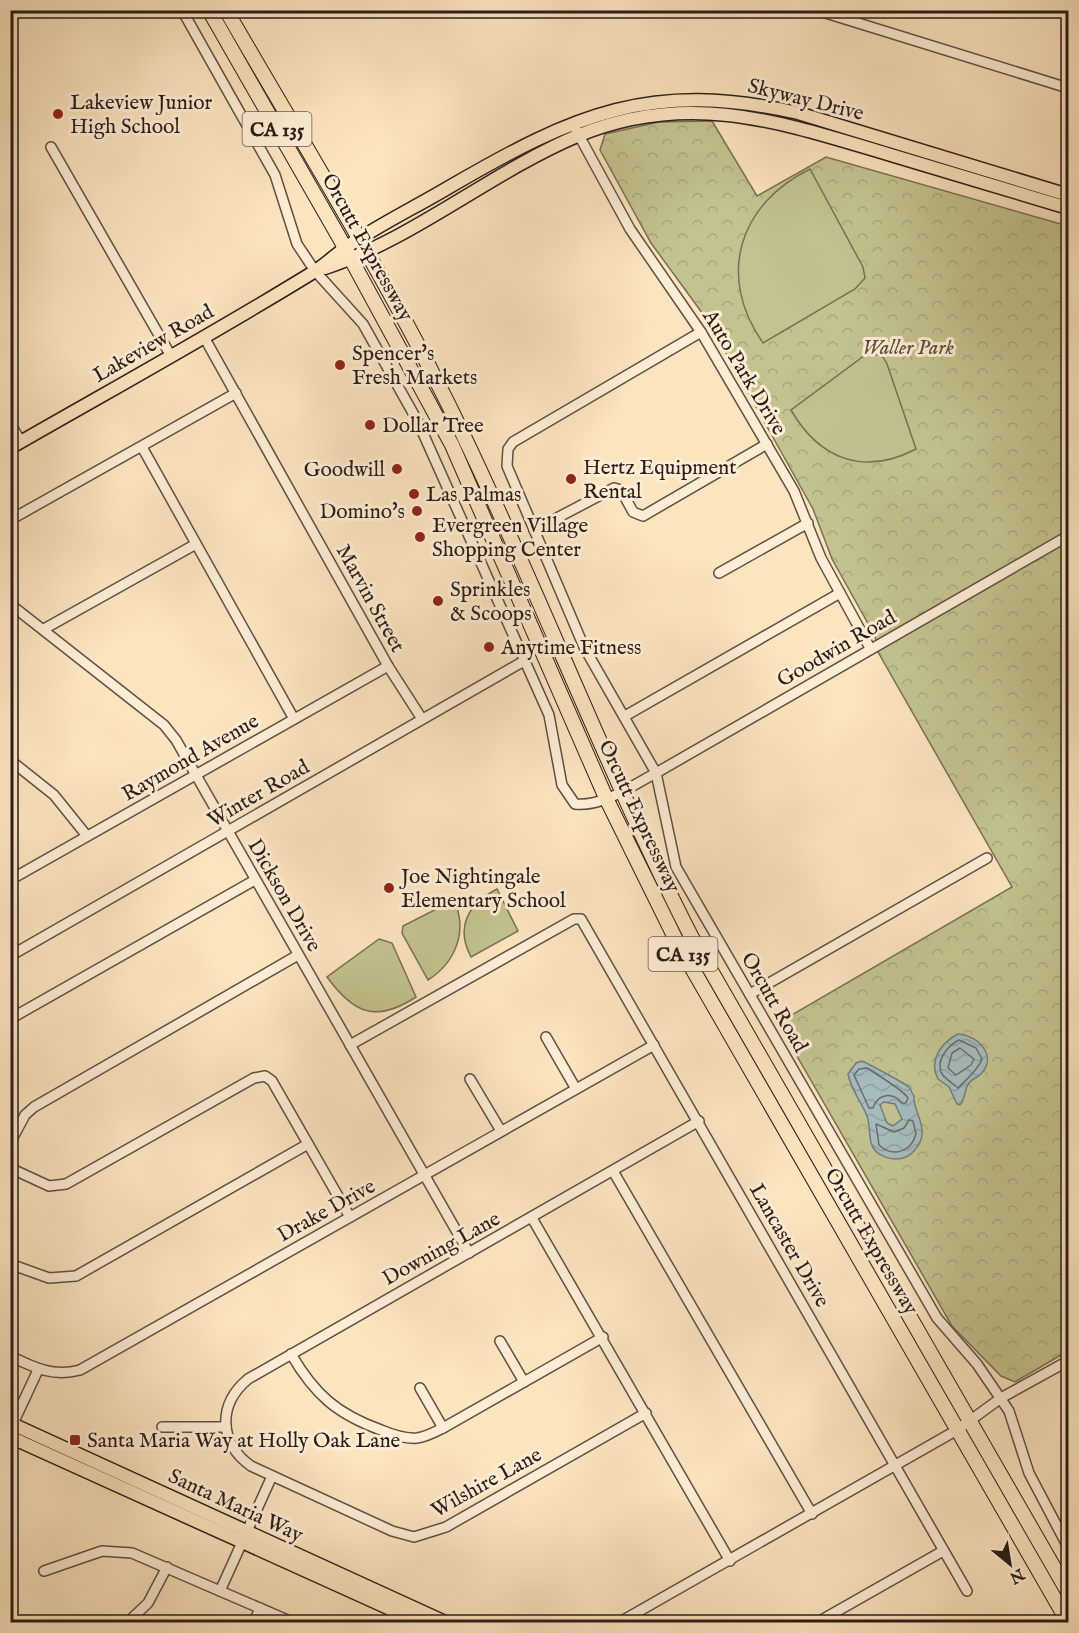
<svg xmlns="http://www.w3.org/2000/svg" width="1079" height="1633" font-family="'IM FELL English',serif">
	<defs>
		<pattern id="park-crowns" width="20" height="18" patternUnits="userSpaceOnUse" patternTransform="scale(1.5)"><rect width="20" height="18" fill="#c3c38f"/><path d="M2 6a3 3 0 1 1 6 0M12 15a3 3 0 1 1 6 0" fill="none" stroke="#a8a77b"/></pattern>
		<pattern id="water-waves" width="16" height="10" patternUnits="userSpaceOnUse" patternTransform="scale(1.5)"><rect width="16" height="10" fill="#a5bbbd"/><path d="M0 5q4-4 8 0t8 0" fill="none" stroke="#8ea0a2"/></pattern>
	</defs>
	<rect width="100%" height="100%" fill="#fce4bf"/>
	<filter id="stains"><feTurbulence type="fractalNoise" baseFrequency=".00333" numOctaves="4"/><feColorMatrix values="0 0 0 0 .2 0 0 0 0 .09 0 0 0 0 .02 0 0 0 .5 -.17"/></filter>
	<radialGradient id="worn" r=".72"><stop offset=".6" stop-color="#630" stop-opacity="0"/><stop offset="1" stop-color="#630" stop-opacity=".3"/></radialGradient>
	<!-- park -->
	<path fill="url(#park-crowns)" stroke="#767054" stroke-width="1.5" d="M712,121l45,75 69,-39 242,69v1125l-53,31 -14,-6 -49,-50 -174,-303 234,-136 -134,-235 -3,-16 -43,-77 -19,-50 -105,-188 -57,-78 -51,-93 5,-16 54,-12z"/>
	<!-- pitch -->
	<g fill="#c3c38f" stroke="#767054" stroke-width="1.5">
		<path d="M810,169l53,98 2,11 -10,11 -92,54c-47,-67 -24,-139 47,-174z"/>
		<path d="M871,353l12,4 4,7 29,85c-52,27 -96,11 -125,-39l73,-54z"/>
		<path d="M497,889l21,42 -47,26c-16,-30 -3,-53 26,-68z"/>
		<path d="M454,900c14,31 2,62 -26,80l-26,-47 1,-7z"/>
		<path d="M379,939l13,4 24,54c-40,26 -62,17 -89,-20z"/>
	</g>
	<!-- water -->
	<g fill="url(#water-waves)" stroke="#747c7b" stroke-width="1.5" fill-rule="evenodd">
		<path d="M958,1034c20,1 40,22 23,40 -3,3 -9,5 -12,9 -5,6 -3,15 -9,22l-3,-1 -8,-17 -11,-8c-10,-19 4,-37 20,-45z"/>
		<path d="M862,1061c3,1 44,23 47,26 1,1 4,8 5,9 -1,14 10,25 8,39 -1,9 -8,18 -16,22 -12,5 -31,0 -35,-14 -2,-9 -1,-18 -4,-27 -6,-15 -16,-26 -19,-42l8,-11zM884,1102l11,2 7,15 -9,7 -6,-3 -7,-18z"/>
	</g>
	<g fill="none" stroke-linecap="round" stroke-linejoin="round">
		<!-- shore -->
		<g stroke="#686c6a" stroke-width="1.5">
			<path d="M959,1040l17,8 6,11c-4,11 -16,21 -24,29 -4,-4 -16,-11 -17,-16 -5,-13 8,-27 18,-32z"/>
			<path d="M960,1048l14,11 -3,6 -15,10 -8,-7 4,-15z"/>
			<path d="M867,1068c8,5 38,24 41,30l-2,5h-4c-9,-11 -24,-10 -29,5h-4l-15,-33 5,-6z"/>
			<path d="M909,1120l4,1 3,13c-5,18 -23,24 -37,11l-3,-21 18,8 10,-4z"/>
		</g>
		<defs>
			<g id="minor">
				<path d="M182,10l93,165 22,69 18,27 48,53 55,98 131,293 13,70 13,19c28,3 58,-19 81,-31l412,-237"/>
				<path d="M816,10l252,78"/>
				<path d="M576,130l54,99 71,103 93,159 27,67 49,90"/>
				<path d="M51,147l120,209"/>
				<path d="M701,332l-188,110 -5,7 -1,17 77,181 72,126 20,94 261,451 40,46 32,47 20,62 39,74"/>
				<path d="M204,337l184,329 34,53"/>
				<path d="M10,423l11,19"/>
				<path d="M142,447l152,272"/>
				<path d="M10,520l226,-127"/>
				<path d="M534,530l80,-42 7,2 12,22 10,4 124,-72"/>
				<path d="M719,573l89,-50"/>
				<path d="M10,604l154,121 12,15 293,513"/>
				<path d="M44,629l152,-85"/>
				<path d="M625,716l215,-123"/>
				<path d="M10,760l44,35 33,41"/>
				<path d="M10,880l378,-214"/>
				<path d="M10,956l514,-295"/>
				<path d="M750,994l237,-136"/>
				<path d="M10,1019l245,-139"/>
				<path d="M546,1037l30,52"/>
				<path d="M350,1045l224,-126h7l386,672"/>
				<path d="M470,1079l31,52"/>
				<path d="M10,1143l15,-28 9,-8 264,-152"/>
				<path d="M10,1168l39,18 17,-2 188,-106 11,-2 7,5 78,136"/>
				<path d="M613,1171l199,343"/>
				<path d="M532,1218l198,343"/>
				<path d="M10,1264l39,14 27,-2 232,-132"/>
				<path d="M500,1341l24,41"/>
				<path d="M291,1354c24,41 46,60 90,76 12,5 24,9 36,8 9,-1 18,-6 26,-10l160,-91"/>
				<path d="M10,1356c25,12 43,21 70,14l574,-325"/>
				<path d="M420,1388l23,40"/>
				<path d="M646,1413l-200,114 -32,10 -22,-6 -141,-65c-32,-23 -34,-61 -3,-87l451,-258"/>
				<path d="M162,1427h64"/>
				<path d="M10,1430l28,-60"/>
				<path d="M44,1571l58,-20 30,2 160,69"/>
				<path d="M220,1591l52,-115"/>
				<path d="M128,1622l20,-19 19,-36"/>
				<path d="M254,1622l6,-14"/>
				<path d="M620,1622l337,-192 44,-32 67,-37"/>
				<path d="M818,1622l125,-71"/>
			</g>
			<g id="major">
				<path d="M325,268c90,-30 165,-95 252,-132 112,-47 206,-13 314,19 59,18 118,35 177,53"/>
				<path d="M10,448c101,-58 203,-114 302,-175 12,-7 22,-17 33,-25 33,-23 71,-41 106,-62 124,-72 200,-106 347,-73l270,82"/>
				<path d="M10,1423l435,199"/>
				<path d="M10,1437l409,185"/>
			</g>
			<g id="highway">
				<path d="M209,10l130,227 113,208 154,353 71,144 391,680"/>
				<path d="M226,10c79,137 163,272 232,414 82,169 148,345 233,512l377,656"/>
			</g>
		</defs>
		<!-- minor casing -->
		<use href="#minor" stroke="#5e4f42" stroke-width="12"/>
		<!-- major casing -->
		<use href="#major" stroke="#2a1d18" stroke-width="15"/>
		<!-- highway casing -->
		<use href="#highway" stroke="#2a1d18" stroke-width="16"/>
		<!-- minor -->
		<use href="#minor" stroke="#fdedd5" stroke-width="9"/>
		<!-- major -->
		<use href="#major" stroke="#fce4bf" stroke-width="12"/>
		<!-- highway -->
		<use href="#highway" stroke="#fce4bf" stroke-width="14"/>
	</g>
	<!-- markers -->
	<g fill="#8f2418" stroke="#fdedd5" stroke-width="2">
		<circle cx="58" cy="114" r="6"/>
		<circle cx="340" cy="365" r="6"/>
		<circle cx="370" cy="425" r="6"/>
		<circle cx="397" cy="469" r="6"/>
		<circle cx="571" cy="479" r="6"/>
		<circle cx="414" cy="494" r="6"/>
		<circle cx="417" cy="511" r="6"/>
		<circle cx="420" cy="537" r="6"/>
		<circle cx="438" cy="601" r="6"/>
		<circle cx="489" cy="647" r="6"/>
		<circle cx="389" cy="888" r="6"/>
		<rect x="69" y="1434" width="12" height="12" rx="3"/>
	</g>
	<g text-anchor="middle" stroke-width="6" stroke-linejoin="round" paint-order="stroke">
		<!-- shield labels -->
		<g fill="#fdedd5" stroke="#695b51" stroke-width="1.5">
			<rect x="242.5" y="112" width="69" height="34" rx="4.5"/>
			<rect x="648.5" y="937" width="69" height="34" rx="4.5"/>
		</g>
		<g font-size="20" font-weight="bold" fill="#2a1d18">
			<text x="277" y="136">CA 135</text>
			<text x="683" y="961">CA 135</text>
		</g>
		<!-- street labels -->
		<g font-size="21" fill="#2a1d18" stroke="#fdedd5">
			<text transform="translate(806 99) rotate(14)" y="7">Skyway Drive</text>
			<text transform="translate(368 247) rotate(61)" y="7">Orcutt Expressway</text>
			<text transform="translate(153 343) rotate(-30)" y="7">Lakeview Road</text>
			<text transform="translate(745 372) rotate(59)" y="7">Auto Park Drive</text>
			<text transform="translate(371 598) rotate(61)" y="7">Marvin Street</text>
			<text transform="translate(836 648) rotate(-30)" y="7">Goodwin Road</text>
			<text transform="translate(190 757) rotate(-30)" y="7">Raymond Avenue</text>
			<text transform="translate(258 793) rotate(-30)" y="7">Winter Road</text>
			<text transform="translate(640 816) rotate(65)" y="7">Orcutt Expressway</text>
			<text transform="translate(285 895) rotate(60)" y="7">Dickson Drive</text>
			<text transform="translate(775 1002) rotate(60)" y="7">Orcutt Road</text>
			<text transform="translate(326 1210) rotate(-29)" y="7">Drake Drive</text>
			<text transform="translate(872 1241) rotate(60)" y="7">Orcutt Expressway</text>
			<text transform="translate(790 1245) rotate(60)" y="7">Lancaster Drive</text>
			<text transform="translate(441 1248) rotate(-29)" y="7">Downing Lane</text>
			<text transform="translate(486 1482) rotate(-29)" y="7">Wilshire Lane</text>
			<text transform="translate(236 1505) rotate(25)" y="7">Santa Maria Way</text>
		</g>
		<!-- poi labels -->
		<g font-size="21" fill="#2a1d18" stroke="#fdedd5" text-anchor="start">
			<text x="70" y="109">Lakeview Junior<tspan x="70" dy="24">High School</tspan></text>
			<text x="352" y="360">Spencer's<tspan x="352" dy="24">Fresh Markets</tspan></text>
			<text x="382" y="432">Dollar Tree</text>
			<text x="583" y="474">Hertz Equipment<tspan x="583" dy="24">Rental</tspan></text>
			<text x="385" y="476" text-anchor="end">Goodwill</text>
			<text x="426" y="501">Las Palmas</text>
			<text x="405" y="518" text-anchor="end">Domino's</text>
			<text x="432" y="532">Evergreen Village<tspan x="432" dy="24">Shopping Center</tspan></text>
			<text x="450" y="596">Sprinkles<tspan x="450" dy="24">&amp; Scoops</tspan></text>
			<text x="501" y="654">Anytime Fitness</text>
			<text x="401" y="883">Joe Nightingale<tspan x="401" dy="24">Elementary School</tspan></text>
			<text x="87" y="1447">Santa Maria Way at Holly Oak Lane</text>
		</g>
		<!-- park labels -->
		<g font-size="21" font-style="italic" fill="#584f3c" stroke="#fdedd5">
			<text x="908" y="354">Waller Park</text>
		</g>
	</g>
	<!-- margin -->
	<rect width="1079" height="1633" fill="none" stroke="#fce4bf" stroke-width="36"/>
	<rect x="12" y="12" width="1055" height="1609" fill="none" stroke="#2a1d18" stroke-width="3"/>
	<rect x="18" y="18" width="1043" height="1597" fill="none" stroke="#2a1d18" stroke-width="1.5"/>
	<!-- north arrow -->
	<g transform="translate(1010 1564) rotate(150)" stroke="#fdedd5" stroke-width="4.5" paint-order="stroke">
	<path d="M0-4.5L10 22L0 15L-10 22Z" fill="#2a1d18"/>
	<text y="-9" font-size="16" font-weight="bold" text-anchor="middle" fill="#2a1d18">N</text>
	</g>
	<rect width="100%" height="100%" filter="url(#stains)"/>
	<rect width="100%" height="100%" fill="url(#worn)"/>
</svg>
